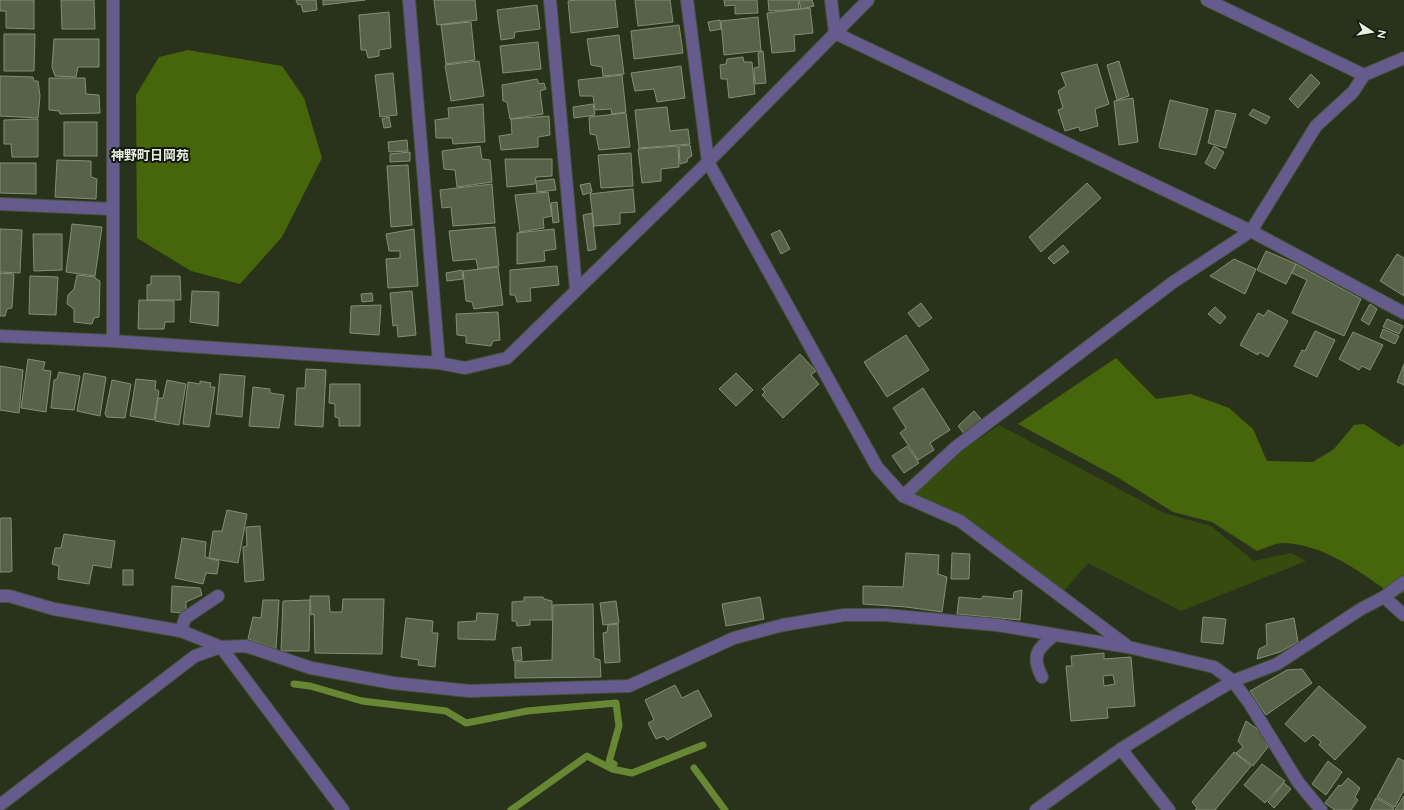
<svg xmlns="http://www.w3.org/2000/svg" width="1404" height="810" font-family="Raleway,'Noto Sans JP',sans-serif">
	<rect width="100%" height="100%" fill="#29331b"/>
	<!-- green -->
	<path fill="#364c0e" d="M999,425l165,88 47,13 43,35 37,-8 15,8 -125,50 -93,-48 -25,29 -96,-74 -55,-23 54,-47z"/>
	<!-- forest -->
	<g fill="#47650b">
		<path d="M188,50l94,16 22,32 18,60 -40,79 -42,47 -49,-13 -54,-33 -1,-143 23,-38z"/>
		<path d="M1116,358l40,41 35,-5 38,14 24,21 14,32 46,1 21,-13 20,-24 10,-1 35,23 5,-4v149l-9,5c-31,-23 -71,-53 -111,-54 -9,0 -19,5 -27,8l-45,-29 -39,-10 -56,-35 -99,-53z"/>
	</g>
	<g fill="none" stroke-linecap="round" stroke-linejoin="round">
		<!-- stream -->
		<g stroke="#678735" stroke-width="7">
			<path d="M294,684l16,2 52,15 84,10 20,12 61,-12 89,-8 3,23 -10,36 5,2"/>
			<path d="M694,768l31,42"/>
			<path d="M511,810l76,-54 25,13 20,4 71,-28"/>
		</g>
	</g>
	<!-- building -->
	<g fill="#576248" stroke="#838f74" fill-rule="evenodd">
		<path d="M0,0h34v29l-28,-1v-17h-6z"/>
		<path d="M61,0h33l1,29h-33z"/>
		<path d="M296,0h20l1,10 -14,2 -2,-8 -3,1z"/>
		<path d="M323,0h42l-42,5z"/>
		<path d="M434,0h41l2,20 -40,5z"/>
		<path d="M576,0h39l3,27 -47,6 -3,-32z"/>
		<path d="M635,0h35l3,22 -35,4z"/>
		<path d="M724,0h33l1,13 -23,1v-9l-10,1z"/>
		<path d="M768,0h30l1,9 -30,2z"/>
		<path d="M799,0h13l2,6 -13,3z"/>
		<path d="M537,5l3,24 -25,3 -1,6 -13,2 -4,-30z"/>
		<path d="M810,8l3,25 -19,2 1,16 -23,2 -5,-40z"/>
		<path d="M389,12l2,36 -12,2v6l-11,2 -2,-8h-5l-2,-35z"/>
		<path d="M758,17l3,34 -37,4 -3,-34z"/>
		<path d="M720,20l1,9 -11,2 -2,-9z"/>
		<path d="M471,22l4,38 -29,4 -5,-39z"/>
		<path d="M679,25l4,28 -49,6 -3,-28z"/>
		<path d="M4,34h31l-1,37h-30z"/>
		<path d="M619,35l5,39 -21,2 -1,-9 -11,-2 -4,-26z"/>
		<path d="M54,39h45v28h-21l-2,10 -21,-1 -3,-9z"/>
		<path d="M538,42l3,27 -38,4 -3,-27z"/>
		<path d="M763,51l3,32 -11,1 -1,-16 5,-1 -1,-14z"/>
		<path d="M743,57l1,5h8l3,32 -26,4 -2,-19h-6l-1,-14 6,-1 1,-5z"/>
		<path d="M479,61l5,35 -33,5 -6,-36z"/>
		<path d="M1119,61l10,35 -12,4 -10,-35z"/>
		<path d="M1097,64l12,40 -14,5 3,17 -18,5 -1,-4 -14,4 -7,-21 5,-2 -5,-17 8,-5 -5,-13z"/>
		<path d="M681,66l4,32 -28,4 -3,-13 -19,2 -4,-18z"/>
		<path d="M393,73l4,42 -17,2 -5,-42z"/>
		<path d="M1311,74l9,9 -22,25 -9,-9z"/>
		<path d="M622,75l4,37 -14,2 -1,-5 -16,1 -2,-14h-13l-2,-16z"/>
		<path d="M0,76l33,1 1,4h4l2,15 -2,22 -38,-2z"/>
		<path d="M49,78h36l1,16 13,1 1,18 -40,1 -1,-3 -10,-1z"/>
		<path d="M537,79l2,5 5,-1 2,6 -6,2 3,23 -33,5 -3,-17 -4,-1 -1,-16z"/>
		<path d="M1133,98l5,44 -19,3 -5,-44z"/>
		<path d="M1170,100l38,9 -12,46 -36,-7 -1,-2z"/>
		<path d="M483,104l2,38 -32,2 -1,-6h-16l-1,-18 14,-2 -1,-10z"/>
		<path d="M593,104l2,11 -21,3 -1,-11z"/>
		<path d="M667,107l3,24 18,-2 2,15 -51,4 -4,-38z"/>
		<path d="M1253,109l17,8 -4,7 -17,-9z"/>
		<path d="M1216,110l20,4 -10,34 -18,-5z"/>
		<path d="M626,113l4,34 -31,3 -3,-15 -6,-1 -1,-17z"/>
		<path d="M549,116l1,19 -12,2v10l-37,3 -2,-14 13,-2 -1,-15z"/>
		<path d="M389,117l2,10 -7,1 -2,-9z"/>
		<path d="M38,119v38h-26l-1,-13h-7v-24z"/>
		<rect x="64" y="122" width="33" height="34"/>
		<path d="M407,140l1,11 -19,1 -1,-10z"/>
		<path d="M690,145l2,11 -4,2 -1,4 -7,2 -1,-18z"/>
		<path d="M480,146l2,13 8,1 2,22 -35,5 -2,-17 -11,-1 -2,-18z"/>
		<path d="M678,146l1,21 -18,2v12l-19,2 -4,-34z"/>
		<path d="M1214,146l10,6 -9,17 -10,-6z"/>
		<path d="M410,152v9l-20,1v-8z"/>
		<path d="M631,153l2,33 -32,2 -3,-33z"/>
		<path d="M505,159h47v17l-16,1 -1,7 -28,3z"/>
		<path d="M57,160l34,1v16l6,2 -1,20 -41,-2z"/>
		<path d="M0,163h36v31l-36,-1z"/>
		<path d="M408,165l4,60 -21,2 -4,-61z"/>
		<path d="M554,179l2,11 -19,2 -1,-11z"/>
		<path d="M590,183l2,9 -9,3 -3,-10z"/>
		<path d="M1087,183l14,15 -60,54 -12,-15z"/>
		<path d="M492,184l3,39 -42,3 -2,-19 -9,1 -2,-18z"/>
		<path d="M633,189l2,23 -15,1v11l-26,2 -4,-32z"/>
		<path d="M548,192l4,24 -9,2 1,10 -24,4 -5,-37z"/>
		<path d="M557,202l2,20 -6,1 -2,-20z"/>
		<path d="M592,213l4,36 -8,2 -5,-36z"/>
		<path d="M72,224l30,3 -7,49 -29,-4z"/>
		<path d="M495,227l4,39 -21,3 -2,-10 -23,2 -4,-30z"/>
		<path d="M0,229l22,1 -2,43 -20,-1z"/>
		<path d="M414,229l4,57 -30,2 -2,-29 14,-1v-7h-11l-3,-17z"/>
		<path d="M554,229l2,20 -12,2 1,10 -28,3v-31z"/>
		<path d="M780,230l10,19 -9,5 -10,-20z"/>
		<path d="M33,234h29v36l-28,1z"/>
		<path d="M1063,245l6,7 -15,12 -6,-6z"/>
		<path d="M1266,251l30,13 -10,20 -29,-14z"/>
		<path d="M1397,254l7,4v38l-24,-15z"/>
		<path d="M1234,259l22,10 -11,25 -35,-18z"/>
		<path d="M1296,264l65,35 -17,37 -52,-23 15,-33 -15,-7z"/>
		<path d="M557,266l2,19 -29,3 1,13 -14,1 -2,-7h-5v-25z"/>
		<path d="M498,267l5,38 -29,4 -2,-7 -6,-1 -3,-30z"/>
		<path d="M462,270l1,9 -16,2 -1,-8z"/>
		<path d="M0,273l14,1 -2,34 -5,1 -2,7h-5z"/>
		<path d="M77,275l18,2 1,2 4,2 -1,36 -5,1 -2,6 -18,-2v-13l-7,-5 1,-9 6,-6z"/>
		<path d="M30,276l28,1 -2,38 -27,-1z"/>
		<path d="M151,276h29l1,24h-34v-15l4,-1z"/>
		<path d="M192,291l27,1 -1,34 -28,-4z"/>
		<path d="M412,291l4,44 -18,2 -1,-12 -4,1 -3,-33z"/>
		<path d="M372,293l1,8 -11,1 -1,-8z"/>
		<path d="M139,300l35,1v21h-9l-1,7h-26z"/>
		<path d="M921,303l11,15 -13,9 -11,-14z"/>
		<path d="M1370,304l7,5 -8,16 -8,-5z"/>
		<path d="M381,305l-2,30 -29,-2 1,-27z"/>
		<path d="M1215,307l11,10 -6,7 -12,-10z"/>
		<path d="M1268,310l20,11 -20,36 -9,-5 -1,3 -18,-10 18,-32 6,3z"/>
		<path d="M498,312l2,28 -7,1 -2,5 -25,-3v-7l-9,-1 -1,-21z"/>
		<path d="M1387,319l16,7 -4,8 -16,-7z"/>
		<path d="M1383,329l16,7 -4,8 -15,-7z"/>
		<path d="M1315,331l20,9 -18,37 -23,-11 8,-16 3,1z"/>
		<path d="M1353,332l30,13 -13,25 -8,-4 -3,4 -20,-11z"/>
		<path d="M906,335l23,35 -42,27 -23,-35z"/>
		<path d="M800,354l16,17 -5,4 8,9 -36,34 -21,-23 3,-3 -3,-3z"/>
		<path d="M28,359l17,3 -2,8 8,1 -5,41 -25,-4z"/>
		<path d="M1404,364v21l-7,-3z"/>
		<path d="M0,366l23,4 -4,43 -19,-3z"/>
		<path d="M306,369l20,1 -3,57 -28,-2 2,-37h8z"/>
		<path d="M59,372l21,4 -6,34 -23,-2 3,-28 3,-1z"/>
		<path d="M84,373l22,4 -6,39 -23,-5z"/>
		<path d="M736,373l17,17 -17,16 -17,-17z"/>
		<path d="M220,374l25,2 -3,41 -26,-3z"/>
		<path d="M136,379l20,2 -1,8 4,2 -5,29 -24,-4z"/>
		<path d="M112,380l19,4 -6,34 -18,-1 -2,-3z"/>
		<path d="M167,380l19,4 -7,41 -24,-4 3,-23h5z"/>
		<path d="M200,381l11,2 -1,4h5l-6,40 -26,-3 5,-42 12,2z"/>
		<path d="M330,384h30v42h-21v-8l-4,-1v-13l-6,-1z"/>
		<path d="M253,387l17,2v4l14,2 -5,33 -30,-2z"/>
		<path d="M923,388l27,42 -20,13 4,7 -16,10 -18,-27 6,-5 -13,-20z"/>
		<path d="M974,411l8,9 -17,15 -7,-9z"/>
		<path d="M907,446l12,17 -15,10 -12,-17z"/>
		<path d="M227,510l20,4 -9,49 -29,-5 4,-27h9z"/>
		<path d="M1,518h10l1,53 -2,1h-10v-53z"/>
		<path d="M260,526l4,54 -19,2 -2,-35 4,-1 -1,-19z"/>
		<path d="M64,534l51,7 -4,27 -18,-3 -4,19 -31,-5 1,-13 -7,-2 3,-16h6z"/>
		<path d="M182,538l24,4 -1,15 14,4 -2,13 -11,-1 -3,11 -28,-6z"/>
		<path d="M906,553l33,2 -1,19 9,3 -5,35 -36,-5 -43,-3v-18l40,1z"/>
		<path d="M952,553l18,1 -1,25h-18z"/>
		<rect x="123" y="570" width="10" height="15"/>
		<path d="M172,586l28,2 2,7 -16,7v8l-4,3 -11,-1z"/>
		<path d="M1022,590l-2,30 -63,-6 2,-17 22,2 2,-3 30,3 1,-7z"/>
		<path d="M310,596h19l1,16h12l1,-13h41l-2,55 -67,-1 -1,-39 -3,1z"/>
		<path d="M524,597h19l1,2 8,2v19h-22v5l-13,1 -1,-5h-4v-19l12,-1z"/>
		<path d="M760,597l4,22 -38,7 -4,-22z"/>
		<path d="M263,600h16l-3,49 -28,-10 5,-22 8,1z"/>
		<path d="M310,600l-1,51h-28l2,-50z"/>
		<path d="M616,601l3,22 -16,2 -3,-22z"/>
		<path d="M593,604l1,54 6,2 1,17 -86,1v-16l37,-2 1,-55z"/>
		<path d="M477,613l21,1 -3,26 -37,-1v-17l18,-1z"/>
		<path d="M1203,617l23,2 -3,25 -22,-2z"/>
		<path d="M406,618l27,3 -1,12h6l-3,34 -17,-2 1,-5 -18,-3z"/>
		<path d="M1294,618l4,24 -18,10 -23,7 2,-10 8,-4 -1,-21z"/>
		<path d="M618,624l2,38 -15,1 -2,-30 4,-1 1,-7z"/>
		<path d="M521,647l1,13 -8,1 -2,-13z"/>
		<path d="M1104,653v6l27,-2 4,49 -28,2 1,10 -37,3 -5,-55h6l-1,-10zM1113,675l2,9 -11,2 -1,-10z"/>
		<path d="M1302,669l10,14 -46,32 -16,-24 37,-21z"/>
		<path d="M675,685l7,13 16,-8 14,26 -45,24 -3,-4 -8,3 -8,-16 6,-3 -9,-20z"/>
		<path d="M1319,686l47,41 -31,33 -16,-15 2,-3 -8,-7 -8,7 -20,-18z"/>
		<path d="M1246,721l14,10 8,16 -15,19 -17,-13 7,-6 -5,-6z"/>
		<path d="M1234,752l17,14 -36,44h-20l2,-2 -5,-6z"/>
		<path d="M1398,758l6,3v29l-9,17 -18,-10z"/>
		<path d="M1328,761l14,11 -16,23 -14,-11z"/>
		<path d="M1262,764l23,17 -20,22 -21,-18z"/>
		<path d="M1348,778l12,10 -5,9 3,3 -7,10h-16l-10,-7 14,-18 2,1z"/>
		<path d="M1284,783l7,6 -17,19 -6,-6z"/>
		<path d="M1404,796v14h-9z"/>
		<path d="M1376,798l18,10 -1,2h-23z"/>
	</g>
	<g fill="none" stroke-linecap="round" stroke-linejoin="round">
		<defs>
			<path id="lane" d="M1042,677c-11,-21 -5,-29 13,-42"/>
			<g id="street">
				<path d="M409,0l30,363"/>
				<path d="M550,0l26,289"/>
				<path d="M687,0l21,162 169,305 26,29 57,25 166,124"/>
				<path d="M831,0l4,33 416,198 153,82"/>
				<path d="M1207,0l157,75"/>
				<path d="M0,204l113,5"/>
				<path d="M0,336l113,5 326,22 26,5 42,-10 201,-196 160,-162"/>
				<path d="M113,341v-341"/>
				<path d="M903,496l53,-49 216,-164 79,-52 65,-105 37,-34 11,-17 40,-17"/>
				<path d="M0,596h9l45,13 127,22 40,16 25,-1 65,22 82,15 76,8 160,-5 105,-48 49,-13 61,-10h41l112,10 131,22 86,20 19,14 17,23 48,78 23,28"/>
				<path d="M1384,597l20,18"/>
				<path d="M181,631l4,-13 33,-22"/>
				<path d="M1121,749l48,61"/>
				<path d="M0,805l195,-149 26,-9 122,163"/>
				<path d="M1036,810l85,-61 61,-38 51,-30 44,-17 84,-55 23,-12 20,-15"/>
			</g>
		</defs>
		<!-- lane casing -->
		<use href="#lane" stroke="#47513a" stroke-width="14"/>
		<!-- street casing -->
		<use href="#street" stroke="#47513a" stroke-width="14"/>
		<!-- lane -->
		<use href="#lane" stroke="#665b8d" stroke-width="12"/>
		<!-- street -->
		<use href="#street" stroke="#665b8d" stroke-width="12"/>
	</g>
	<g text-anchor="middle" stroke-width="4" stroke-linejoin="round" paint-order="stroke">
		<!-- quarter labels -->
		<g font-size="13" font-weight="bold" fill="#e7eedf" stroke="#14190e">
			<text x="150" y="160">神野町日岡苑</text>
		</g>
	</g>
	<!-- north arrow -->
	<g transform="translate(1372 32) rotate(102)" stroke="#14190e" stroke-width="3" paint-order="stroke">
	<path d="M0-3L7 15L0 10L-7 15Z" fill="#e7eedf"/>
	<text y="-6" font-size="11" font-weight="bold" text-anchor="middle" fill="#e7eedf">N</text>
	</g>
</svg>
